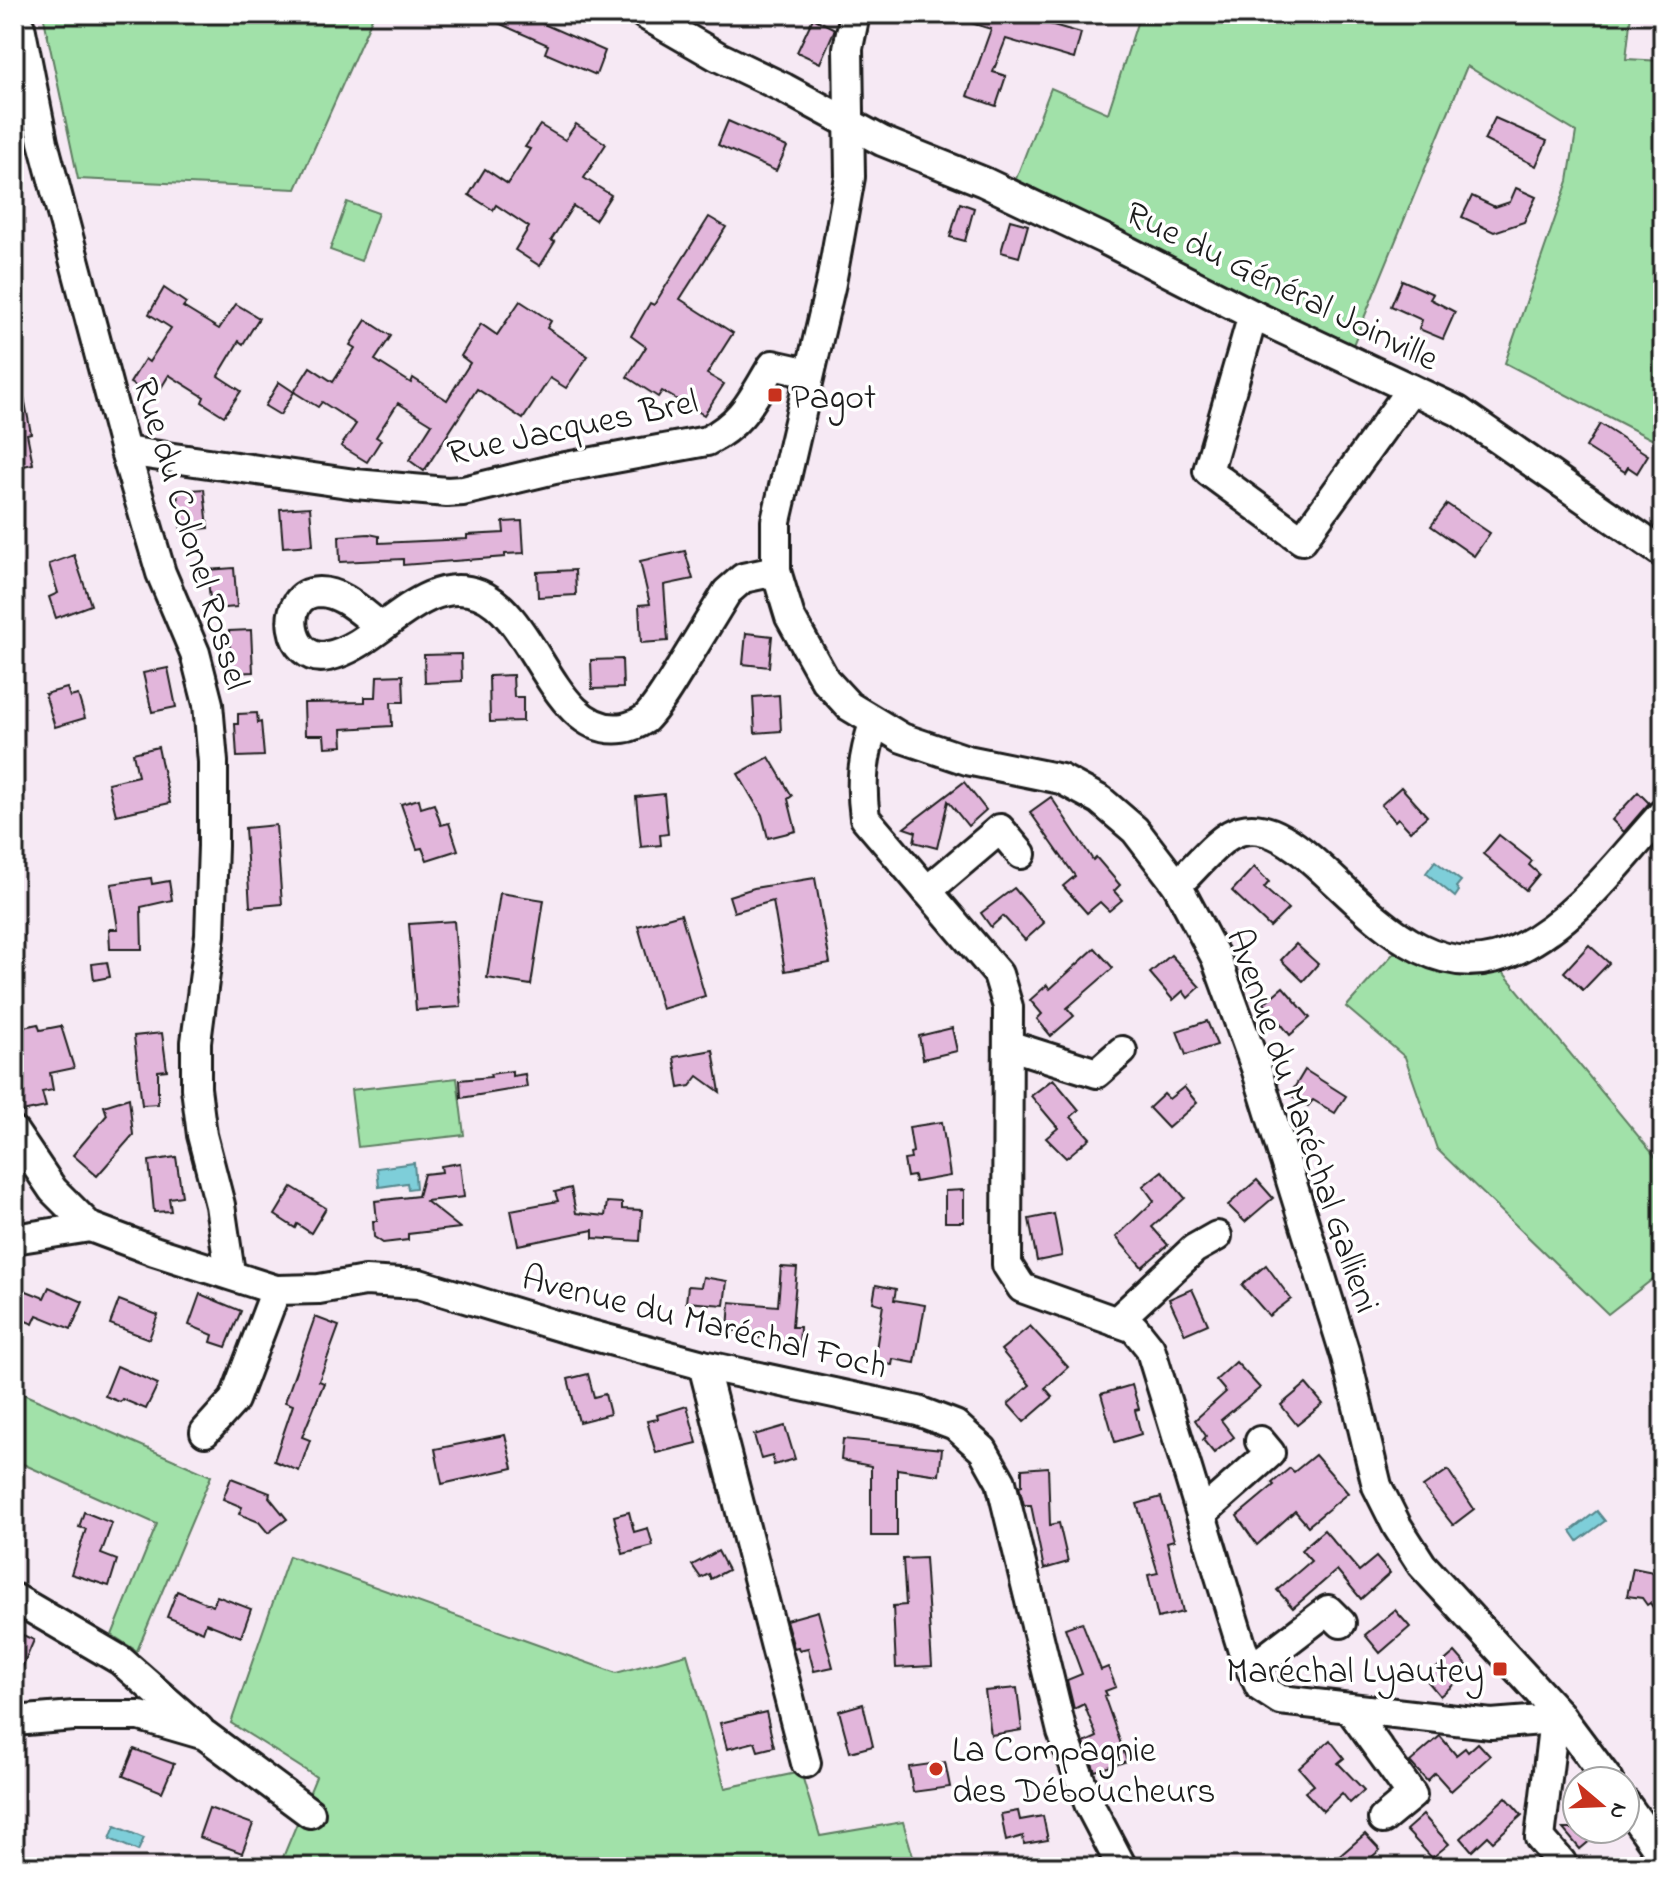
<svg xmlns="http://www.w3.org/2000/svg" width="1677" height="1881" font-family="'Indie Flower',sans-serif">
	<rect width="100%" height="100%" fill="#f6e9f4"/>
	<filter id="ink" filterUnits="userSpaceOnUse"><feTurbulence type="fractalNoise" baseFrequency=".0125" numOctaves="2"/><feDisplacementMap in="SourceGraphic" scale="16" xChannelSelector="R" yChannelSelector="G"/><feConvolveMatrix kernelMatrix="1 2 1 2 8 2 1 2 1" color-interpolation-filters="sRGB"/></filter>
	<g filter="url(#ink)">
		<!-- green -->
		<g fill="#a1e1a9" stroke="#5e7e62" stroke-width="2">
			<path d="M43,14h331l-78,175 -218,-10z"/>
			<path d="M1140,14h491l-5,45 37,2v384l-158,-82 63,-182 8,-49 -109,-66 -114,279 -339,-161 37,-96 57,25z"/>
			<path d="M347,202l31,11 -17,48 -31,-11z"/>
			<path d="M1399,947c8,6 18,14 27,19 21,9 50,5 72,0l165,200v105l-55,43 -171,-165 -32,-92 -59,-50z"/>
			<path d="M457,1078l7,57 -106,12 -7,-57z"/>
			<path d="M14,1390l197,86 -74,175 -25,-16 45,-111 -143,-64z"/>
			<path d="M289,1556l327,117 71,-19 38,134 76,-16 19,64 83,-14 13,45h-637l37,-90 -85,-54z"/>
		</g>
		<!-- water -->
		<g fill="#7eced9" stroke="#57878d" stroke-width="2">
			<path d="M1435,861l26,20 -5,6 3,4 -4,6 -29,-24z"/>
			<path d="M414,1163l2,25 -8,1 -1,-6 -28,4 -2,-19z"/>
			<path d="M1597,1511l8,10 -27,20 -7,-10z"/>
			<path d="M115,1826l29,12 -6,13 -28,-12z"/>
		</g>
		<!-- building -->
		<g fill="#e2b6db" stroke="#1c1c1c" stroke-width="2">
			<path d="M478,14h65l-4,8 66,29 -9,24 -51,-22 3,-8z"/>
			<path d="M956,14h59l66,19 -7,26 -68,-20 -13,33 13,4 -10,30 -29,-10 24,-67 -36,-11z"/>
			<path d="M813,18l22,11 -15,34 -23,-11z"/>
			<path d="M1495,118l52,23 -11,25 -52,-26z"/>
			<path d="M728,121l59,26 -11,24 -58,-26z"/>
			<path d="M576,124l30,20 -22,34 27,17 -16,25 -22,-14 -22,34 4,2 -15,24 -25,-16 14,-23 -33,-22 -3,5 -24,-15 16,-26 23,15 22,-35 -5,-2 15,-22 25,15z"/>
			<path d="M1516,188l20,9 -12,25 -30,10 -32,-15 10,-21 23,11 15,-5z"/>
			<path d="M960,203l14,5 -9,33 -15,-4z"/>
			<path d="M709,217l17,10 -46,72 53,34 -26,41 17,10 -20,31 -42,-24 -4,6 -31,-20 19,-30 -15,-11 19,-33 4,2z"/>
			<path d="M1010,220l18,5 -9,32 -18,-5z"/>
			<path d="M1402,280l31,14 -3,5 25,13 -12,27 -24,-10 3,-9 -31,-14z"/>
			<path d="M164,288l22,15 -3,4 36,22 17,-25 23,14 -16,26 -4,-3 -21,35 23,15 -17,25 -22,-14 2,-5 -35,-22 -14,23 -25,-15 15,-24 4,3 22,-34 -22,-14z"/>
			<path d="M520,301l31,20 -4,7 41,28 -22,32 -16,-10 -27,41 -46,-30 -53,82 -15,-11 23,-36 -34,-21 -22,34 5,3 -14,22 -26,-16 15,-22 -34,-22 -4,5 -24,-15 16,-25 23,15 22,-34 -5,-3 16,-25 25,16 -16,24 36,23 2,-5 34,22 23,-37 -9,-7 20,-32 16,11z"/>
			<path d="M279,382l15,10 -14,23 -15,-9z"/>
			<path d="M22,387l9,46 -4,1 6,30 -19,4v-80z"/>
			<path d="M1600,424l48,31 -11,18 -9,-6 -3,5 -39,-25z"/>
			<path d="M204,489l4,39 -27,3 -4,-40z"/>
			<path d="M1447,504l43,29 -16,23 -43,-30z"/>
			<path d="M310,507l3,38 -30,2 -3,-38z"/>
			<path d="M522,521l2,32 -19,1v3l-102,8v-6l-63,3 -1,-26 30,-2 10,2v7l88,-4v-4l37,-2 -1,-11z"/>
			<path d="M685,551l8,28 -29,6 4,56 -27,2 -2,-38 11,-1 -10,-43z"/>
			<path d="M74,555l17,50 -35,13 -7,-21 9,-4 -9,-29z"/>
			<path d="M234,568l3,39 -26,2 -4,-39z"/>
			<path d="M575,570l1,25 -38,2 -1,-25z"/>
			<path d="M251,630l2,42 -22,1 -2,-42z"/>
			<path d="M746,633l26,3 -3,31 -26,-3z"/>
			<path d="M461,654l1,27 -37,2 -1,-28z"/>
			<path d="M622,659l1,29 -31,1 -1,-29z"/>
			<path d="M168,668l8,39 -24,5 -9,-39z"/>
			<path d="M403,675l1,27h-13l1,24 -50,3 1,17 -18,1 -1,-12h-19l-1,-32 61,-1v-5h11l1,-21z"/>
			<path d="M513,675l1,22h9v24l-33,1 -1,-46z"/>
			<path d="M67,688l3,9 8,-2 7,23 -30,9 -10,-33z"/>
			<path d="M779,695l2,36 -26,2 -2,-36z"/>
			<path d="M257,713l1,10 3,-1 3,34 -27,1 -2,-33h3v-10z"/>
			<path d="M158,747l12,56 -54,12 -8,-32 30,-7 -5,-23z"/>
			<path d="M769,757l23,39 -4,3 8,32 -28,7 -6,-23 -24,-41z"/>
			<path d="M964,782l22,28 -18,16 -20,-25 -11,47 -23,-6 2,-10 -12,-4z"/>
			<path d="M1401,787l26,29 -17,15 -12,-13 -3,3 -14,-16z"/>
			<path d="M1638,792l11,11 -25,29 -12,-12z"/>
			<path d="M664,794l4,40 -8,1 1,10 -20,2 -5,-50z"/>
			<path d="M1051,797l42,63 3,-3 24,28 -6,6 8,9 -13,11 -9,-9 -13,11 -24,-27 12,-10 -45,-64z"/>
			<path d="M419,799l2,9 13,-4 7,21 8,-2 9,27 -31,10 -5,-12 -5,1 -16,-45z"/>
			<path d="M276,825l6,79 -32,3 -5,-79z"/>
			<path d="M1499,835l33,26 -3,4 10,9 -13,16 -43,-36z"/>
			<path d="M1254,867l15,15 -5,6 24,21 -18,18 -38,-36z"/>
			<path d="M151,878l1,6 17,-3 3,19 -31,7 1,42h-32l-1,-20h9l-7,-45z"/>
			<path d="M815,878l15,85 -45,8 -12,-70 -39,11 -5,-16 25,-8z"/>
			<path d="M1014,888l30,35 -19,17 -22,-24 -12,11 -10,-14z"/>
			<path d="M500,893l44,7 -13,85 -44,-7z"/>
			<path d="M681,914l24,82 -43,13 -24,-83z"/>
			<path d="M454,921l7,86 -45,3 -7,-86z"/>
			<path d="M1296,944l22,20 -15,17 -22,-21z"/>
			<path d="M1589,945l20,18 -26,27 -19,-18z"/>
			<path d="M1095,948l18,20 -46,40 7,8 -23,20 -14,-17 5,-5 -12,-14 17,-15 3,4z"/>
			<path d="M1171,955l29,32 -12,11 -5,-7 -10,9 -23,-27z"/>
			<path d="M107,962l3,15 -16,3 -2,-16z"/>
			<path d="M1283,987l27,31 -20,17 -26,-32z"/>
			<path d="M1207,1021l10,24 -31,10 -9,-24z"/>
			<path d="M38,1024l2,6 21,-4 13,42 -24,5 3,17 -11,2 4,15 -29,6 -3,-15v-69z"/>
			<path d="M952,1028l5,23 -34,8 -4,-23z"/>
			<path d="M162,1033l5,37 -9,1v33l-16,1 -8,-69z"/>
			<path d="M713,1050l7,42 -22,-16 -8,10 -11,2 -5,-31z"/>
			<path d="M1305,1070l41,26 -11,17 -22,-13 -5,6 -18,-11z"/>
			<path d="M512,1071v5l13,-2 2,13 -66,11 -1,-18 31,-3 -1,-3z"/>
			<path d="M1053,1079l26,31 -8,7 19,21 -24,20 -20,-20 12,-10 -27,-32z"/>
			<path d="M1184,1087l13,16 -29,25 -19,-20 15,-14 5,5z"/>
			<path d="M129,1098l4,37 -36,41 -24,-21 34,-40 -3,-9z"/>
			<path d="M942,1122l8,54 -35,6 -1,-6 -7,1 -3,-17 7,-1 -1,-6 3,-1 -4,-25z"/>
			<path d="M176,1157l6,39 -13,2 2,13 -17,1 -5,-51z"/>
			<path d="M460,1163l4,34 -38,4 34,27 -52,6v6l-25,3 -9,-6 -1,-16h4l-2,-20 43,-5 6,-22 18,-2 -1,-6z"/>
			<path d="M1162,1171l23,27 -33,29 16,18 -26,22 -26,-30 38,-36 -11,-15z"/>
			<path d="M1257,1180l16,18 -28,24 -17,-17z"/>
			<path d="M292,1187l34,21 -15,25 -14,-9 -2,4 -20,-13z"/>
			<path d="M571,1188l5,25 29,3 2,-14 15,1v6l20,1 -2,31 -47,-3v-8l-75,15 -7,-35 47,-9 -3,-9z"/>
			<path d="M964,1190v32h-19v-31z"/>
			<path d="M1054,1214l8,42 -25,5 -8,-42z"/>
			<path d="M1266,1265l25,34 -22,17 -27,-31z"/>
			<path d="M781,1267l16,1 -5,59h8l-1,20 -17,-2v-4l-23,-3v-5l-31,-3 2,-28 48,4z"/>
			<path d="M703,1277l24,4 -3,24 -38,-3 2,-16 13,1z"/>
			<path d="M876,1285l20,4 -2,11 31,5 -10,58 -22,-4 -1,6 -18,-3 9,-57 -10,-3z"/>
			<path d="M14,1286l30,12 5,-11 34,15 -12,27 -34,-14 -4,9 -19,-8z"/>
			<path d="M1192,1289l16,35 -23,10 -16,-35z"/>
			<path d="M200,1294l41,17 -15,36 -15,-5 2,-7 -24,-10z"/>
			<path d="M119,1300l39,15 -9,24 -39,-15z"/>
			<path d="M315,1317l24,9 -20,55 5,2 -22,54 8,3 -11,31 -25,-10 19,-56 -8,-3z"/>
			<path d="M1030,1326l38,41 -23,21 8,9 -29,25 -16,-18 22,-19 -29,-35z"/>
			<path d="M1236,1362l24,26 -39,32 13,17 -20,16 -11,-13 3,-4 -11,-16 31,-28 -10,-12z"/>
			<path d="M117,1366l41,18 -12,25 -24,-10 -2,3 -15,-6z"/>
			<path d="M588,1374l6,23 11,-3 5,20 -31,8 -11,-43z"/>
			<path d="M1306,1384l17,20 -26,21 -16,-20z"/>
			<path d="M1132,1385l7,24 -4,1 6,24 -26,8 -14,-48z"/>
			<path d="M687,1406l10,37 -41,10 -9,-32 11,-2 -1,-4z"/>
			<path d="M785,1426l10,33 -21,6 -2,-9 -11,3 -7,-24z"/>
			<path d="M505,1435l8,33 -71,16 -7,-35z"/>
			<path d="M843,1439l99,10 -3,26 -42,-6v67h-26v-70l-30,-6z"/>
			<path d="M1315,1455l33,38 -40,33 -13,-15 -38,34 -20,-29 37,-31 -2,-2 18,-15 4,4z"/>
			<path d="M1048,1467l2,58 9,-2 9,39 -24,7 -13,-64h-7l-5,-19 3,-1v-16z"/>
			<path d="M1448,1470l26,39 -21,16 -30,-38z"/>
			<path d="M231,1478l39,15 -1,4 18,22 -19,14 -9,-11 -20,-8 3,-7 -19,-8z"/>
			<path d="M1161,1497l13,43 -7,2 16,70 -25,6 -10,-43 10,-2 -21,-69z"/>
			<path d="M84,1512l28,11 -11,31 16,6 -8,26 -38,-12 15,-45 -7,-2z"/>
			<path d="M629,1512l5,20 14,-4 5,18 -30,8 -9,-38z"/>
			<path d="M1324,1530l35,41 17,-14 14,16 -29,26 -24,-29 -44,38 -16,-18 34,-29 -10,-11z"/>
			<path d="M718,1551l10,19 -17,9 -2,-5 -8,4 -9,-13z"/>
			<path d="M925,1558l7,108 -36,2 -3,-62 13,-1 -3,-46z"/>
			<path d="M1663,1565v57l-13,-19 -3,2 -5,-7 -15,-2 6,-28 20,4z"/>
			<path d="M177,1591l36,15 4,-10 34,13 -10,28 -35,-14 -3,9 -36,-15z"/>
			<path d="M1395,1610l15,17 -30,26 -15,-18z"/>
			<path d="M818,1611l15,56 -19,4 -6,-23 -9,2 -1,-3 -4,1 -8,-28z"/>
			<path d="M1082,1622l19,48 7,-3 8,20 -11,4 2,4 -3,1 23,65 -32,10 -11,-28 13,-6 -13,-33 -10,5 -7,-29 15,-6 -17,-46z"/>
			<path d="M14,1631l20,9 -20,47z"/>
			<path d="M1455,1652l16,18 -31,26 -15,-18z"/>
			<path d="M1017,1688l5,42 -31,5 -6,-44z"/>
			<path d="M863,1704l10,42 -23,6 -11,-41z"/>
			<path d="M766,1712l8,35 -16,4 -3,-9 -28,7 -7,-26z"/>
			<path d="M1440,1736l16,19 9,-7 3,4 10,-9 12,13 -39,35 -16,-18 -8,8 -17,-19z"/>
			<path d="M1330,1740l14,18 -6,5 26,27 -14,13 -8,-10 -19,18 -18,-19 9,-7 -15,-17z"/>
			<path d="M134,1749l40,15 -12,28 -39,-16z"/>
			<path d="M945,1762l5,25 -37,5 -4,-25z"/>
			<path d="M1506,1797l16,18 -29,26 -5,-5 -16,15 -11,-13z"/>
			<path d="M209,1808l44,16 -11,29 -43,-16z"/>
			<path d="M1018,1811l2,9 23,-4 5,24 -24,4 -1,-8 -17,5 -5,-27z"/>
			<path d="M1423,1815l26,29 -17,14 -26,-28z"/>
			<path d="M1563,1829h41l-24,20z"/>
			<path d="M1365,1834l15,16 -20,17h-33z"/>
		</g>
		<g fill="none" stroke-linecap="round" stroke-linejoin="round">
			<defs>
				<g id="minor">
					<path d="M15,14l6,17 22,111 82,309 36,122 34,80 13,51 5,58v84l-3,89 -14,107v46l6,47 18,70 10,68"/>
					<path d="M644,14l73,42 67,32 98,53 102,41 120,57 149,76 205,96 205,142"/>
					<path d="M855,14l-7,34 2,129 -19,106 -55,238v50l14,46 35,63 24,26 53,32 65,22 94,19 39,21 35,30 42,55 39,73 40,110 90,289 31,129 20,40 25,39 137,149 50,67"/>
					<path d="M1253,315l-45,156 94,69 109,-151"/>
					<path d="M125,451l230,33 92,8 16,-1 92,-22 152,-28c37,-19 45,-42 66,-76l36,8"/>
					<path d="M381,627c-19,-14 -38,-35 -62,-35 -42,1 -31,73 9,64 51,-10 94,-84 151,-62 57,22 75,144 144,134 7,-1 16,-5 22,-9 14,-14 24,-33 35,-50 16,-26 31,-51 47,-77l16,-14 33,-7"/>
					<path d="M874,723c-11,35 -14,58 -9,95l133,156 10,33 -1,258 15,23 112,40 16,20 92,300 18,39 20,13 211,24 63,-5 5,-5"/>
					<path d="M1177,885c14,-13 38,-42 53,-50 79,-45 157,179 288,114 59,-29 101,-88 145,-136"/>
					<path d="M927,891l73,-62 21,25"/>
					<path d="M1008,1045l89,28 25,-22"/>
					<path d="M14,1132l39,58 37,37 64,24 122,39 43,-1 46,-8 54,3 146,44 138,37 215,46 37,14 28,25 18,32 61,250 28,74 32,61"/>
					<path d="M14,1239l76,-12"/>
					<path d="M1116,1322l78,-73 23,-13"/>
					<path d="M703,1365l103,398"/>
					<path d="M205,1432l29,-32 42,-110"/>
					<path d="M1201,1514l69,-61 -10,-12"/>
					<path d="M14,1598l106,62 79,69"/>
					<path d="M1251,1669l77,-59 13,13"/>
					<path d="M1350,1709l62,86 -29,24"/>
					<path d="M1554,1719l-14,119 21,24"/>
					<path d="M14,1721l60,-5h66l65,19 105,78"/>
					<path d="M1625,1803l38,53"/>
				</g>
			</defs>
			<!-- minor casing -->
			<use href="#minor" stroke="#1c1c1c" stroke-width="34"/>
			<!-- minor -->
			<use href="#minor" stroke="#fff" stroke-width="28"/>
		</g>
	</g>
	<!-- markers -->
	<g fill="#c8321e" stroke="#fff" stroke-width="3">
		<rect x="767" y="387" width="16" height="16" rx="4"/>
		<rect x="1492" y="1661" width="16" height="16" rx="4"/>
		<circle cx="936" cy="1769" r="8"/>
	</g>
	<g text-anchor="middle" stroke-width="7" stroke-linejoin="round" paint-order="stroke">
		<!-- street labels -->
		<g font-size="36" fill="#1c1c1c" stroke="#fff">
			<text transform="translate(1283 284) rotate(26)" y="13">Rue du Général Joinville</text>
			<text transform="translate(572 425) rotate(-12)" y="13">Rue Jacques Brel</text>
			<text transform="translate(193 533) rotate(73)" y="13">Rue du Colonel Rossel</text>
			<text transform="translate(1305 1120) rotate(71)" y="13">Avenue du Maréchal Gallieni</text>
			<text transform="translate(705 1320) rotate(14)" y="13">Avenue du Maréchal Foch</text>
		</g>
		<!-- poi labels -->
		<g font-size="36" fill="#1c1c1c" stroke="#fff" text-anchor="start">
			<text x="791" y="408">Pagot</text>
			<text x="1484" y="1682" text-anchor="end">Maréchal Lyautey</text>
			<text x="952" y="1761">La Compagnie<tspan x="952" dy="41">des Déboucheurs</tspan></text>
		</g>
	</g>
	<!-- margin -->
	<rect width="1677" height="1881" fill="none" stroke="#fff" stroke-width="48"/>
	<rect x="24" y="24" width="1629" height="1833" fill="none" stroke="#1c1c1c" stroke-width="3" filter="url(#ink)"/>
	<!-- north arrow -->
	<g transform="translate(1601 1805) rotate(109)"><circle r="38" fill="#ffffff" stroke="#a4a4a4" stroke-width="2"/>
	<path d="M0-6L14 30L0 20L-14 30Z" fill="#c8321e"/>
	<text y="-12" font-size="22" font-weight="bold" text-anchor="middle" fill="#1c1c1c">N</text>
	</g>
</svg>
